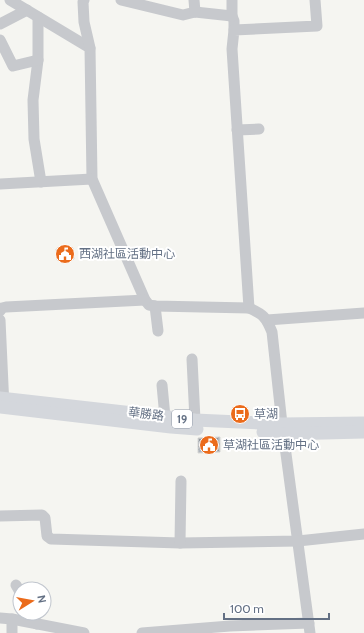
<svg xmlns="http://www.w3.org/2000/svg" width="364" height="633" font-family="Cabin,'Noto Sans TC',sans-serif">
	<defs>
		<pattern id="building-cross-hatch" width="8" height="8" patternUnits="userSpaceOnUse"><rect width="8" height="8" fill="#afb5bc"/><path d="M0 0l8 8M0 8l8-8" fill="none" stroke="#92989e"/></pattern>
	</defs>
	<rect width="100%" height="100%" fill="#f5f5f1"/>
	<!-- building -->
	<g fill="url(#building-cross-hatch)" stroke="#d6d6d4">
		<path d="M73,248l1,11 -17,1 -1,-11z"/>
		<path d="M220,437v15l-22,1v-15z"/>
	</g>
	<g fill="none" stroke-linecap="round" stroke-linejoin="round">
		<!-- minor -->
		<g stroke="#c7c9cd" stroke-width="11">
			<path d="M10,0l80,48 2,131 53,121 4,5 6,1 94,2c14,6 17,9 23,24l10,92 28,209"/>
			<path d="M84,0l-1,2 1,20 6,26"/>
			<path d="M121,0l62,15 12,-3 37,4 2,5v9"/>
			<path d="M194,0l1,12"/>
			<path d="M232,16v-16"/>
			<path d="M38,17v43l-5,40 1,39 7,43"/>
			<path d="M0,24l27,-14"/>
			<path d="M0,40l13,26 25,-6"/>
			<path d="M237,130l22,-1"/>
			<path d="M0,184l92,-5"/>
			<path d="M155,306l3,25"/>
			<path d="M249,308l-17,-259 2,-19 83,-4 -2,-26"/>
			<path d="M0,311l2,-3 4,-1 139,-7"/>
			<path d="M0,320l4,87"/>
			<path d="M267,320l97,-7"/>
			<path d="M192,359l3,61"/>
			<path d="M162,385l3,32"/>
			<path d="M0,516l42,-1 3,3 2,18 4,3 129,4 118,-2 66,-7"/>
			<path d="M180,543l1,-62"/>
			<path d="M16,585l4,7"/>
			<path d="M31,613l6,11"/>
			<path d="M0,618l12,1 72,14"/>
			<path d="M12,619v14"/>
			<path d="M142,633l88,-7 79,-3"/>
		</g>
		<!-- major -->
		<g stroke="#d4d7dc" stroke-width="13">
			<path d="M0,398l195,22 87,4 82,-1"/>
			<path d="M0,407l171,20 26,2"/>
			<path d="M263,432l21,2 80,-2"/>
		</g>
	</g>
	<!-- icons -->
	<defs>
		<symbol id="civic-disc" viewBox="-11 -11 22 22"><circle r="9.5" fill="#eb6b1b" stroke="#fff"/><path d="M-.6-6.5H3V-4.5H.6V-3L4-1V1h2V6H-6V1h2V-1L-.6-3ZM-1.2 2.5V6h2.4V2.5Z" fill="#fff"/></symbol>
		<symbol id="bus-disc" viewBox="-11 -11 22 22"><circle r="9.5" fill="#eb6b1b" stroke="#fff"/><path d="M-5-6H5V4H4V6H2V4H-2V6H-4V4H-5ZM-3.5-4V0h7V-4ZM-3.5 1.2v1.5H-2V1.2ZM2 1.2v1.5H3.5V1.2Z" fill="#fff"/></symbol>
	</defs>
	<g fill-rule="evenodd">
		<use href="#civic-disc" x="54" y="243" width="22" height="22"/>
		<use href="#bus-disc" x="229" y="403" width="22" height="22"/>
		<use href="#civic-disc" x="198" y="434" width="22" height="22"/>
	</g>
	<g text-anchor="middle" stroke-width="4" stroke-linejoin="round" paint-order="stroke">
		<!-- shield labels -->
		<rect fill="#fff" stroke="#929ba9" stroke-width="1" x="172" y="410" width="20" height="18" rx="3"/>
		<g font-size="11" font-weight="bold" fill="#637084">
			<text x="182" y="423">19</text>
		</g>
		<!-- poi labels -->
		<g font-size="12" fill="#637084" stroke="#fff" text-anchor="start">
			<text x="79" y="258">西湖社區活動中心</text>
			<text x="254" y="418">草湖</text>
			<text x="223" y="449">草湖社區活動中心</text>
		</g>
		<!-- street labels -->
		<g font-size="12" fill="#637084" stroke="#fff">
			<text transform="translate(146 414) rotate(7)" y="4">華勝路</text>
		</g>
	</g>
	<!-- north arrow -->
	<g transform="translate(32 601) rotate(79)"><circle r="19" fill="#ffffff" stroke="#c1c6ce"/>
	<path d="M0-3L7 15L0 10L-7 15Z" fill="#eb6b1b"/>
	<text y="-6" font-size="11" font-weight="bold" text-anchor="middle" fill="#637084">N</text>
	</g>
	<!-- scale -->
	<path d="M224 613v6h105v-6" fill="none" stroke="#637084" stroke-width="2"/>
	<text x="230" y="613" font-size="12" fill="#637084" stroke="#ffffff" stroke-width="3" paint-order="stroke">100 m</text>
</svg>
